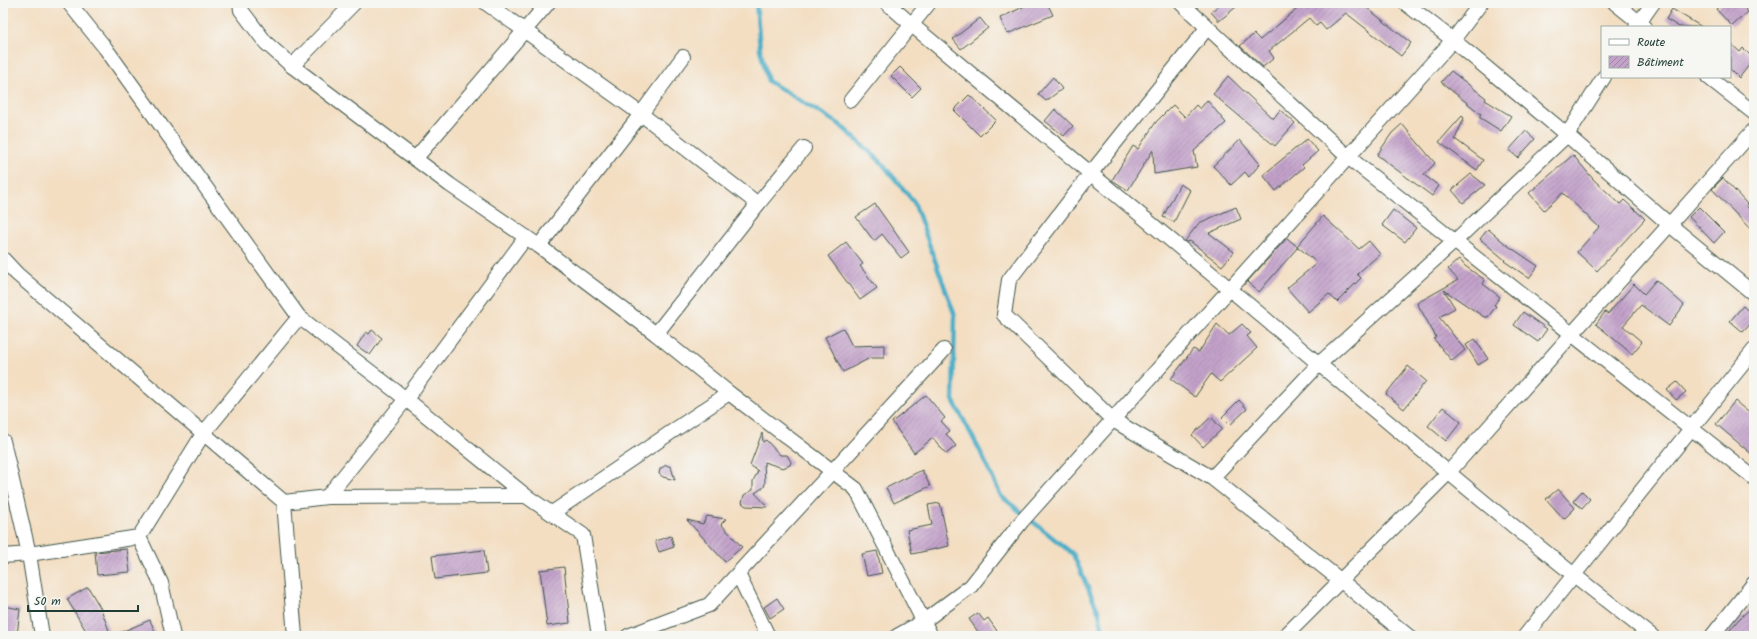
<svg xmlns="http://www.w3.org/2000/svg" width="1757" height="639" font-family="Kalam,sans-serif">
	<defs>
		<pattern id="building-hatch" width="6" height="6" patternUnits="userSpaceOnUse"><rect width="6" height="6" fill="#c3a2ca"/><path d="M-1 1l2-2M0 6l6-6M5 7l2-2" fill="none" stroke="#9e85a5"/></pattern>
	</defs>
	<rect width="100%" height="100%" fill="#f6f6f2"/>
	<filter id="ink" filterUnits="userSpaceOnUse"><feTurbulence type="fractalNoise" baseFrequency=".025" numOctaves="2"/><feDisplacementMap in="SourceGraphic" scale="8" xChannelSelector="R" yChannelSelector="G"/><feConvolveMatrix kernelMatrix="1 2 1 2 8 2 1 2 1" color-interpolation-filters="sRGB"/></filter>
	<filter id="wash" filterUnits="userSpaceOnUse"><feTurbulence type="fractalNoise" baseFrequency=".012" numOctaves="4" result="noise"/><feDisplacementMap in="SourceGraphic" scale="16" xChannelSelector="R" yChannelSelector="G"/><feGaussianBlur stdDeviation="0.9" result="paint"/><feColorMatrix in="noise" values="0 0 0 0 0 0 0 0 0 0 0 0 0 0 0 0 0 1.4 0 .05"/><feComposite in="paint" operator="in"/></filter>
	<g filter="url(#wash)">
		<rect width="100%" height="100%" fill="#f3dec2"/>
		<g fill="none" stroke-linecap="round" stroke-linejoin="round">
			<!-- stream -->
			<path stroke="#48adc7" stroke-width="4.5" d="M756,3l4,46 8,32 71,43 41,37 34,41 41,114 -2,84 27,51 21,45 72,58 26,59 5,23"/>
		</g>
		<g id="blocks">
			<!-- building -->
			<g fill="url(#building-hatch)">
				<path d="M1021,3h26l6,12 -46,19 -7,-16 23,-11z"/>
				<path d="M1221,3h20l-22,18 -8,-9z"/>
				<path d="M1304,3h57l50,40 -10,13 -55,-43 -20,17 -6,-7 -4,3 -7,-8 -40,33 5,7 -11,9 -23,-21 14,-12 6,6z"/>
				<path d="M1723,3h17l8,9 -16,14 -16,-17z"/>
				<path d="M1672,9l30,18h-23l-13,-8z"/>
				<path d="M980,18l8,10 -27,21 -8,-10z"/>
				<path d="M1730,43l10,9 3,-4 11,11 -15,19 -9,-9z"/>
				<path d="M900,67l21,21 -9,9 -21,-21z"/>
				<path d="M1451,71l35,27 -1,2 26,16 -10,15 -22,-14 2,-3 -40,-32z"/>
				<path d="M1228,76l45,43 7,-9 15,13 -20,23 -62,-52z"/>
				<path d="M1053,77l9,12 -16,12 -8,-7z"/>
				<path d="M969,95l27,25 -16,16 -26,-26z"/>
				<path d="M1207,100l19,23 -32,28 3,16 -43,7 -1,-24 -25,40 -16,-10 21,-34 5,3 18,-27 17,-17 12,12 11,-12 4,4z"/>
				<path d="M1055,109l18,17 -9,10 -19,-15z"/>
				<path d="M1462,116l2,2 -9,21 28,21 -6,10 -38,-28z"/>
				<path d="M1402,124l33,39 -11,12 15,11 -7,10 -55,-41 15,-22z"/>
				<path d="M1526,131l9,8 -17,19 -9,-8z"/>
				<path d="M1307,139l11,12 -16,14 2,2 -28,24 -13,-16z"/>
				<path d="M1240,140l20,24 -11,13 -4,-5 -14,13 -18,-19z"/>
				<path d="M1573,155l20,24 27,25 4,-4 21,19 -48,52 -20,-19 22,-25 -36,-34 -19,17 -15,-17z"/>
				<path d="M1471,174l14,11 -22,18 -11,-13z"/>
				<path d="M1723,178l24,26 -1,1 8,10v18l-42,-44z"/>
				<path d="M1180,184l10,6 -16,32 -11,-5z"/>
				<path d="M875,204l34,48 -8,6 -19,-24 -8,7 -18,-24z"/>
				<path d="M1236,207l5,12 -32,14 25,19 -12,14 -32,-25 -3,1 -2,-1 14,-18z"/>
				<path d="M1699,207l25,25 -10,11 -25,-26z"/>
				<path d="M1393,210l23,18 -11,14 -23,-17z"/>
				<path d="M1323,216l36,33 10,-8 11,13 -23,20 4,4 -24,24 -8,-8 -21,18 -21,-24 30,-25 -20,-17z"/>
				<path d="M1488,229l19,16 31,21 -9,12 -25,-17 1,-1 -25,-21z"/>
				<path d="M1287,238l11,9 -39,45 -12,-10z"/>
				<path d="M846,242l17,22 -3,2 17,22 -17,12 -32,-44z"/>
				<path d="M1459,259l6,7 20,14 -2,4 17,13 -6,8 2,1 -8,11h-4l-40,-27 11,18 -16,9 26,33 -13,11 -18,-22 2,-2 -19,-34 41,-23 -10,-11z"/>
				<path d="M1656,280l28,25 -15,21 -28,-21 -18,21 19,16 -10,12 -36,-30 9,-12 3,2 26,-30 10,10z"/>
				<path d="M1743,306l11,10v4l-11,12 -13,-11z"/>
				<path d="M1523,312l24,17 -9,13 -24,-17z"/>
				<path d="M1217,324l12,11 13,-11 9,9 -4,3 10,12 -37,34 -9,-8 -16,23 -24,-18 22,-30 6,3z"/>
				<path d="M843,328l9,18 32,-1v13h-14l-27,14 -18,-35z"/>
				<path d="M372,330l10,8 -12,17 -13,-9 9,-14 3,2z"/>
				<path d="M1475,339l13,20 -10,6 -12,-20z"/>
				<path d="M1408,366l18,15 -22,28 -18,-15z"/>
				<path d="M1677,382l9,10 -10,8 -9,-10z"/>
				<path d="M926,395l19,23 -4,3 9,10 -4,3 10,12 -10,8 -13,-16 -19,15 -22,-31z"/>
				<path d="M1239,400l8,9 -17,16 -8,-8z"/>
				<path d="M1735,401l19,16v39l-38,-32z"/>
				<path d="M1443,407l18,15 -15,19 -18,-15z"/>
				<path d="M1211,417l11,12 -19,18 -11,-12z"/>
				<path d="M762,433l1,9 3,-2 14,15h7l4,7 -1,3 -7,3 -19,-6 1,22 -1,3 -9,6 13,14 -22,-1 -4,-3 2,-8 9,-5v-9l5,-10 -8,-6z"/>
				<path d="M666,465l5,2 4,13 -12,-3 -4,-3 1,-5z"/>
				<path d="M922,470l8,16 -36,17 -8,-15z"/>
				<path d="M1558,489l17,19 -11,11 -18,-20z"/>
				<path d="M1582,491l8,8 -8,9 -9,-7z"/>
				<path d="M940,503l9,43 -37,8 -5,-24 25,-5 -4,-20z"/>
				<path d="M707,516l19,3 -5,5 21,23 -17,15 -38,-42 16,4z"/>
				<path d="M671,536l3,11 -15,5 -4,-11z"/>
				<path d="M127,549l3,23 -33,3 -2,-23z"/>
				<path d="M484,550l3,23 -52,6 -3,-23z"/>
				<path d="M877,551l5,22 -15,3 -5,-22z"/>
				<path d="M564,567l6,56 -23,3 -7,-56z"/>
				<path d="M88,587l13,22 10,27h-22l-22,-37z"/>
				<path d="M777,598l7,11 -14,9 -6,-11z"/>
				<path d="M1754,605v31h-29l14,-17z"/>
				<path d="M3,606l17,3 -3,27h-14z"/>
				<path d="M978,613l6,8 4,-3 9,13 -7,5h-9l-12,-17z"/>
				<path d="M150,620l7,16h-45z"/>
			</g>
		</g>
	</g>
	<g filter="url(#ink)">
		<use href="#blocks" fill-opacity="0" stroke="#3f5549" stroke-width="1"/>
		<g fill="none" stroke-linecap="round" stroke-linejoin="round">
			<defs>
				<g id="street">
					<path d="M69,3l37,46 193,268 107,82 120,97 57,39 16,101"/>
					<path d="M240,3l1,7 25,33 26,23 158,119 89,61 117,88 73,59 127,96 75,147"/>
					<path d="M486,3l155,111 117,90"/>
					<path d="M887,3l25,22c130,107 260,215 389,324 116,97 231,195 351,287"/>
					<path d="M1181,3l167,154 406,321"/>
					<path d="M1405,3l48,37 114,95 103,90 84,69"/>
					<path d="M1615,3l30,24"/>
					<path d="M1636,27l17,-24"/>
					<path d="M1207,28l-116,145 -82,107 -5,35 109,105 99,58 128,102 68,56"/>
					<path d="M292,66l62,-63"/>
					<path d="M1708,77l46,36"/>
					<path d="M851,100l78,-97"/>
					<path d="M415,159l133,-156"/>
					<path d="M539,246l102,-132 42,-57"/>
					<path d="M3,259l14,15 267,228 43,-5 199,-1"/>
					<path d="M656,334l102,-130 46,-56"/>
					<path d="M3,441l26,113 13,82"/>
					<path d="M1212,478l107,-114 136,-123 112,-106 37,-58"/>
					<path d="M327,497l79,-98 120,-162"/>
					<path d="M284,502l11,134"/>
					<path d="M552,513l177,-120"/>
					<path d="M139,537l22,46 12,53"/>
					<path d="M3,556l26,-2 110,-17 64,-103 96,-117"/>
					<path d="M738,574l30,62"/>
					<path d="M628,636l81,-31 235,-255"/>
					<path d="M897,636l27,-15 47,-35 51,-65 431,-481 28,-37"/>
					<path d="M1285,636l163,-163 306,-343"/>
					<path d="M1525,636l229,-286"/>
					<path d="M1712,636l42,-53"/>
				</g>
			</defs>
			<!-- street casing -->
			<use href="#street" stroke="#3f5549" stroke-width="16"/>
			<!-- street -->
			<use href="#street" stroke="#fff" stroke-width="14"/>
		</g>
	</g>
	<!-- margin -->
	<rect width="1757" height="639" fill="none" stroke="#f6f6f2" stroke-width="16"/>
	<!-- legend -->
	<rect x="1601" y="26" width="130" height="52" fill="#f6f6f2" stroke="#a0aca6"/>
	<rect x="1609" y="39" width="20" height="6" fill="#ffffff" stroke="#a0aca6"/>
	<text x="1637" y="46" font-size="12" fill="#1f3d34">Route</text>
	<rect x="1609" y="56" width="20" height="12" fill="url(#building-hatch)" stroke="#a0aca6"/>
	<text x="1637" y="66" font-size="12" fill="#1f3d34">Bâtiment</text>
	<!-- scale -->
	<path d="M28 605v6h110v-6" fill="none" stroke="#1f3d34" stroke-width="2"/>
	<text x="34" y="605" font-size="12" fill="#1f3d34" stroke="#f6f6f2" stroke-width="3" paint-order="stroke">50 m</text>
</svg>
